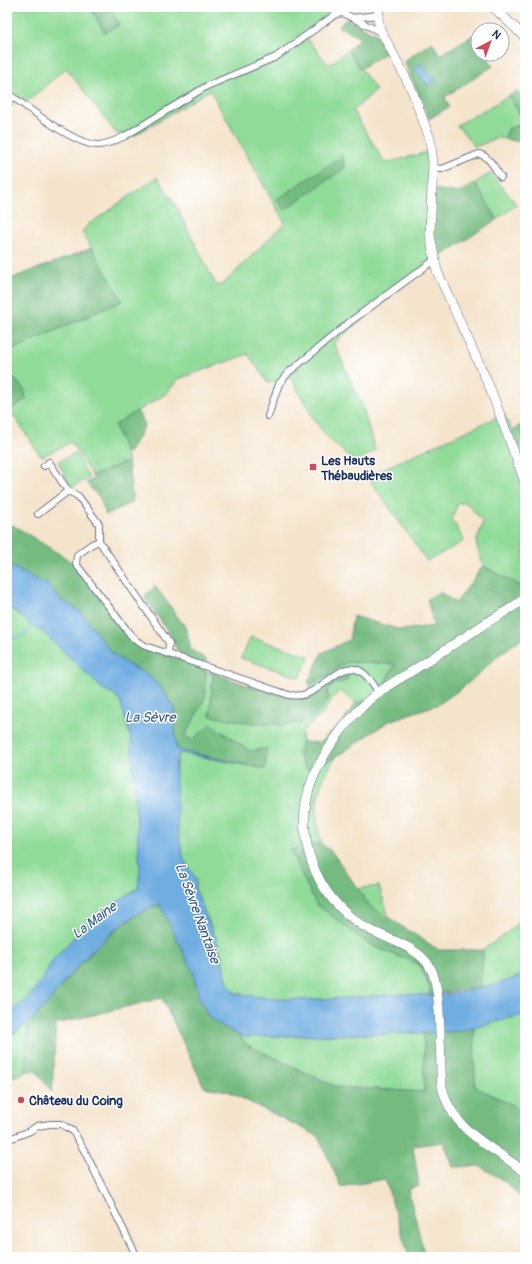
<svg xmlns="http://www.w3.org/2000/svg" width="532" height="1264" font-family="Pangolin,sans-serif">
	<rect width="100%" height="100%" fill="#fff"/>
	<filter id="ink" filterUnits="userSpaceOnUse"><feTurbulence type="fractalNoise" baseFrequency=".025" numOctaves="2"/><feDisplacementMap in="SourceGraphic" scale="8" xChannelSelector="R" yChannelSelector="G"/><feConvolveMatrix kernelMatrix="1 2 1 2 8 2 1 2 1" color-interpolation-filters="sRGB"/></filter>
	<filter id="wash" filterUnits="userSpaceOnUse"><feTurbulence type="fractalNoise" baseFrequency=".012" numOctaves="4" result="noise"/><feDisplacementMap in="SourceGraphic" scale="16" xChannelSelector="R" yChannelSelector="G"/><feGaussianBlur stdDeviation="0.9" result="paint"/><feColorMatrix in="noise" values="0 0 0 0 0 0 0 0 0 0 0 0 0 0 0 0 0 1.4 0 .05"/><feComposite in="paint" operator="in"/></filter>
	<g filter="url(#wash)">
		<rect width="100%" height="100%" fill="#f5e4cc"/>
		<!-- green -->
		<g fill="#90db98" stroke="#56857b">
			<path d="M7,7h83l15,26 14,-8 -9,-18h18l3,5 11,-5h195l-34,27 26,31 19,-15 28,40 -23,21 32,52 43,-11c3,37 -6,75 3,111l-97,80 29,65 12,43 -20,11 -27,-24 -14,-18 -23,-42 -23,5 -20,-29 -70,25 -11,14 -52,32 13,36 -36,15 -21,-34 -28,14 -4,-2 -29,-44 16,-12 -2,-9 -17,-18v-19l115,-51 -40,-69 6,-7 69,-48 18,27 41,81h6l63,-62 -75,-133 -76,46 -18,-3 -50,-65 -38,33 -9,-4 -12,15z"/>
			<path d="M509,96l16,27 -17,6 -3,10 -8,-1 -22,9 -18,-22z"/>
			<path d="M491,173l26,32 -20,14 -22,-36z"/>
			<path d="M504,414l10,20 11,29 -1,126 -41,-23 -7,-23 7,-21 -16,-19h-9l-6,16 12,22 -37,20 -60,-85z"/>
			<path d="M75,453l14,25 -17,9 -14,-25z"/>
			<path d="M7,606l21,15 2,4 12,6 63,60 7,2 8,7 11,39 9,130 -2,19 -36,24 -20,17 -29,31 -12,22 -15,18 -19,14z"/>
			<path d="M251,637l58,19 -9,22 -59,-20z"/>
			<path d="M347,662l48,2 -19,34 -20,5 -16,-12 -8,8 -10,16 -20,16v11l-4,12 9,16 29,-13c-22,34 -22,47 -15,86l-30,7 79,95 50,20 10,24 -1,6c-8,0 -17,-1 -25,-1 -56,3 -113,11 -169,-1l-7,-9 -10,-40 -23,-55c0,-13 -7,-17 -11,-28 -10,-28 -12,-77 -6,-106l4,-2 83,16 -15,-18 -39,-27 -19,17 -7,-5 20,-38 1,-26 7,1 -3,43 91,7 12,-6 16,-19 -2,-7 20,-16 -11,1 -26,19v-10z"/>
			<path d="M379,886l10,32 -20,-12 -12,-17z"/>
			<path d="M525,916v58l-24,10 -20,3 2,-37 25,-18z"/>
			<path d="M525,1014v103l-13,-12 -37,-18 -1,-59z"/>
			<path d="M28,1025l-3,47 -18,7v-42z"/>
			<path d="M422,1033l2,6v53l-87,-5 -90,-42 -7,-9 6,1z"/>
		</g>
		<!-- forest -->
		<g fill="#74bb80" stroke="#48756f">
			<path d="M90,7h20l9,18 -14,8z"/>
			<path d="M346,19l30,15 10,19 -26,16 -12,-19 12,-12 -21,-11z"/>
			<path d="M473,35l5,7v12h8l7,12 -48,31 4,10 -20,12 -25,-58 28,-19 8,13z"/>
			<path d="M517,91l8,11v20l-16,-26z"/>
			<path d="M525,123v20l-20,-4 3,-10z"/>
			<path d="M342,156l3,12 -61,42 -7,-11z"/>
			<path d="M475,183l22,36 -66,44 -5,-30 3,-45 29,5z"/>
			<path d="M92,248l30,53 -115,51v-72z"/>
			<path d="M7,371l17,18 2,10 -19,13z"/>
			<path d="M137,411l8,13 -15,28h-5l-10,-27z"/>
			<path d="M525,423v40l-13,-33z"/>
			<path d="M128,461l5,41 -27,13 -6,-17 -14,-15 8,-4 -2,-3z"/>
			<path d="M13,525l59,37 63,81 46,17 -9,-23 -28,-40 11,-11 31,42 5,22 15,9 -1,39 -20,38 7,4 19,-16 39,27 17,-3 -2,21 -87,-19 -2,-4 -2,-38 -14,-21 -13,-13 -20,-10 -14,-10 -34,-43 -18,-11 -12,-14 -42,-22v-38z"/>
			<path d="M483,566l42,22v48l-26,19 -34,31 -26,18 -50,17 -53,36 -29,13 -9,-16 4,-12 17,1 23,-21 14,-19 20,-5 19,-34 -48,-2 -37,23 -2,-3 14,-29 27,-13 4,-24 48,14 33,-4 -7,-27 13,-7 16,11z"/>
			<path d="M213,673c24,8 75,30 97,22 15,-5 19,-17 37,-21l1,4 -4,4 -9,1 -8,8 2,7c-5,6 -10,15 -16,19 -22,16 -77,3 -103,-1z"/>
			<path d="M321,843l11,9 38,54 69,44h44l-2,37 -52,8 1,-6 -10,-24 -50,-20 -54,-41 -26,-54z"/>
			<path d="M160,904l33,68 6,25 9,20 32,19 7,9 90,42 87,5v-53l-2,-6 40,-2 12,-3 1,59 37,18 13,12v85l-22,-22 -24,-14 -26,1 -9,-25 -31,4 6,40 -11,3 17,68h-16l-24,-78 -44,8 -23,-51 -91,-45 -23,-4 -42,-89 -106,26 -4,68 -17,-22 -10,2 3,-47 53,-62 31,-30 27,-20z"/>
		</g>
		<!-- water -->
		<g fill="#70ade1" stroke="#466ea0">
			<path d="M421,64l11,15 3,-2 1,3 -8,6 -14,-18z"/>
			<path d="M7,564l42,22 12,14 19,11 33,43 14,10 20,10 13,13 14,21 2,38 2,4 65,14 -61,-11 -4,2 -3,12 3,65 6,28 12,19 -1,10 23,55 10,40 7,9c54,12 112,5 167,1 11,0 21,1 31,1 28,-1 67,-10 92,-21v40l-63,17 -14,1 -202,5 -12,-4 -26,-16 -9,-20 -6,-25 -33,-68c-38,12 -69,47 -94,76 -19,23 -32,43 -59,57v-23l19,-14 15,-18 12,-22 29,-31 20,-17 36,-24 2,-19 -9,-130 -11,-39 -8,-7 -7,-2 -63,-60 -12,-6 -2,-4 -21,-15z"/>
		</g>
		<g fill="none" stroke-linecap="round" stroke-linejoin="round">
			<!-- stream -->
			<path stroke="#70ade1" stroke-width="1.5" d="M7,643l4,-4 13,-4 8,-9"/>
		</g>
	</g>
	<g filter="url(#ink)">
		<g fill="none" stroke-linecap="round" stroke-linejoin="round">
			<defs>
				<g id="street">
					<path d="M352,18l26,-3"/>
					<path d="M7,93c21,14 68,53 92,52 9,-1 18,-5 26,-9l82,-50 69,-29 60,-43 7,-1 39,20"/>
					<path d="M433,168l9,1 37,-15c10,2 16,15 22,23"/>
					<path d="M268,416l11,-32 9,-11 63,-52 82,-60"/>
					<path d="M44,466l5,-4 19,29"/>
					<path d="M38,514l30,-23 10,5 21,28v17l-7,3 -15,11 -1,9 53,69 6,7 10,6 144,49c4,0 9,1 13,0 28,-5 47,-55 76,-3"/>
					<path d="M99,541l70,102 -1,11"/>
					<path d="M7,1140l23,-9 7,-5 13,-2h11l12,7 12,21 52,105"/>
				</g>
				<g id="secondary">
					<path d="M379,7l-1,12 2,10 31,59 19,51 3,24 -3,72 7,36 53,117 35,94"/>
					<path d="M493,7l32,30"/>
					<path d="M525,598c-12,10 -26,17 -39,25 -25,17 -51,33 -77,50 -15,9 -31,18 -43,30 -21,20 -42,48 -53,75 -22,55 1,117 50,148 21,13 54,19 67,41 13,22 9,92 12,120 11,46 49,58 83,85"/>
				</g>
			</defs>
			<!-- street casing -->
			<use href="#street" stroke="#676e84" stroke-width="8"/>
			<!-- secondary casing -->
			<use href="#secondary" stroke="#676e84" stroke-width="10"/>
			<!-- street -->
			<use href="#street" stroke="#fff" stroke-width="6"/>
			<!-- secondary -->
			<use href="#secondary" stroke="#fff" stroke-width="9"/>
		</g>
	</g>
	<!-- markers -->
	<g fill="#d1495b" stroke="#fff" stroke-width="1.5">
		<rect x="309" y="463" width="8" height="8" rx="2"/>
		<circle cx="21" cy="1100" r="4"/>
	</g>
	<g text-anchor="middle" stroke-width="3" stroke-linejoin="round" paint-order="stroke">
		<!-- poi labels -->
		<g font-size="13" font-weight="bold" fill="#1b2f5e" stroke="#fff" text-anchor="start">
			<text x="321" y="465">Les Hauts<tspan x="321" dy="15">Thébaudières</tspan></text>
			<text x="29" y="1105">Château du Coing</text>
		</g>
		<!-- water labels -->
		<g font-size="14" font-style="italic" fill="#395b8c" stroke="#fff">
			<text x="150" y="722">La Sèvre</text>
			<text transform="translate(198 913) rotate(70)" y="5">La Sèvre Nantaise</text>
			<text transform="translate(94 920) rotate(-37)" y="5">La Maine</text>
		</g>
	</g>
	<!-- margin -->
	<rect width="532" height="1264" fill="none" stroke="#fff" stroke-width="24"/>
	<!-- north arrow -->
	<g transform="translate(490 42) rotate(41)"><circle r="19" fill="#ffffff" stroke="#a4acbf"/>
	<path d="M0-3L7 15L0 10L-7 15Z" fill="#d1495b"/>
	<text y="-6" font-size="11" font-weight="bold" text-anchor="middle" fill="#1b2f5e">N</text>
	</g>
</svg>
